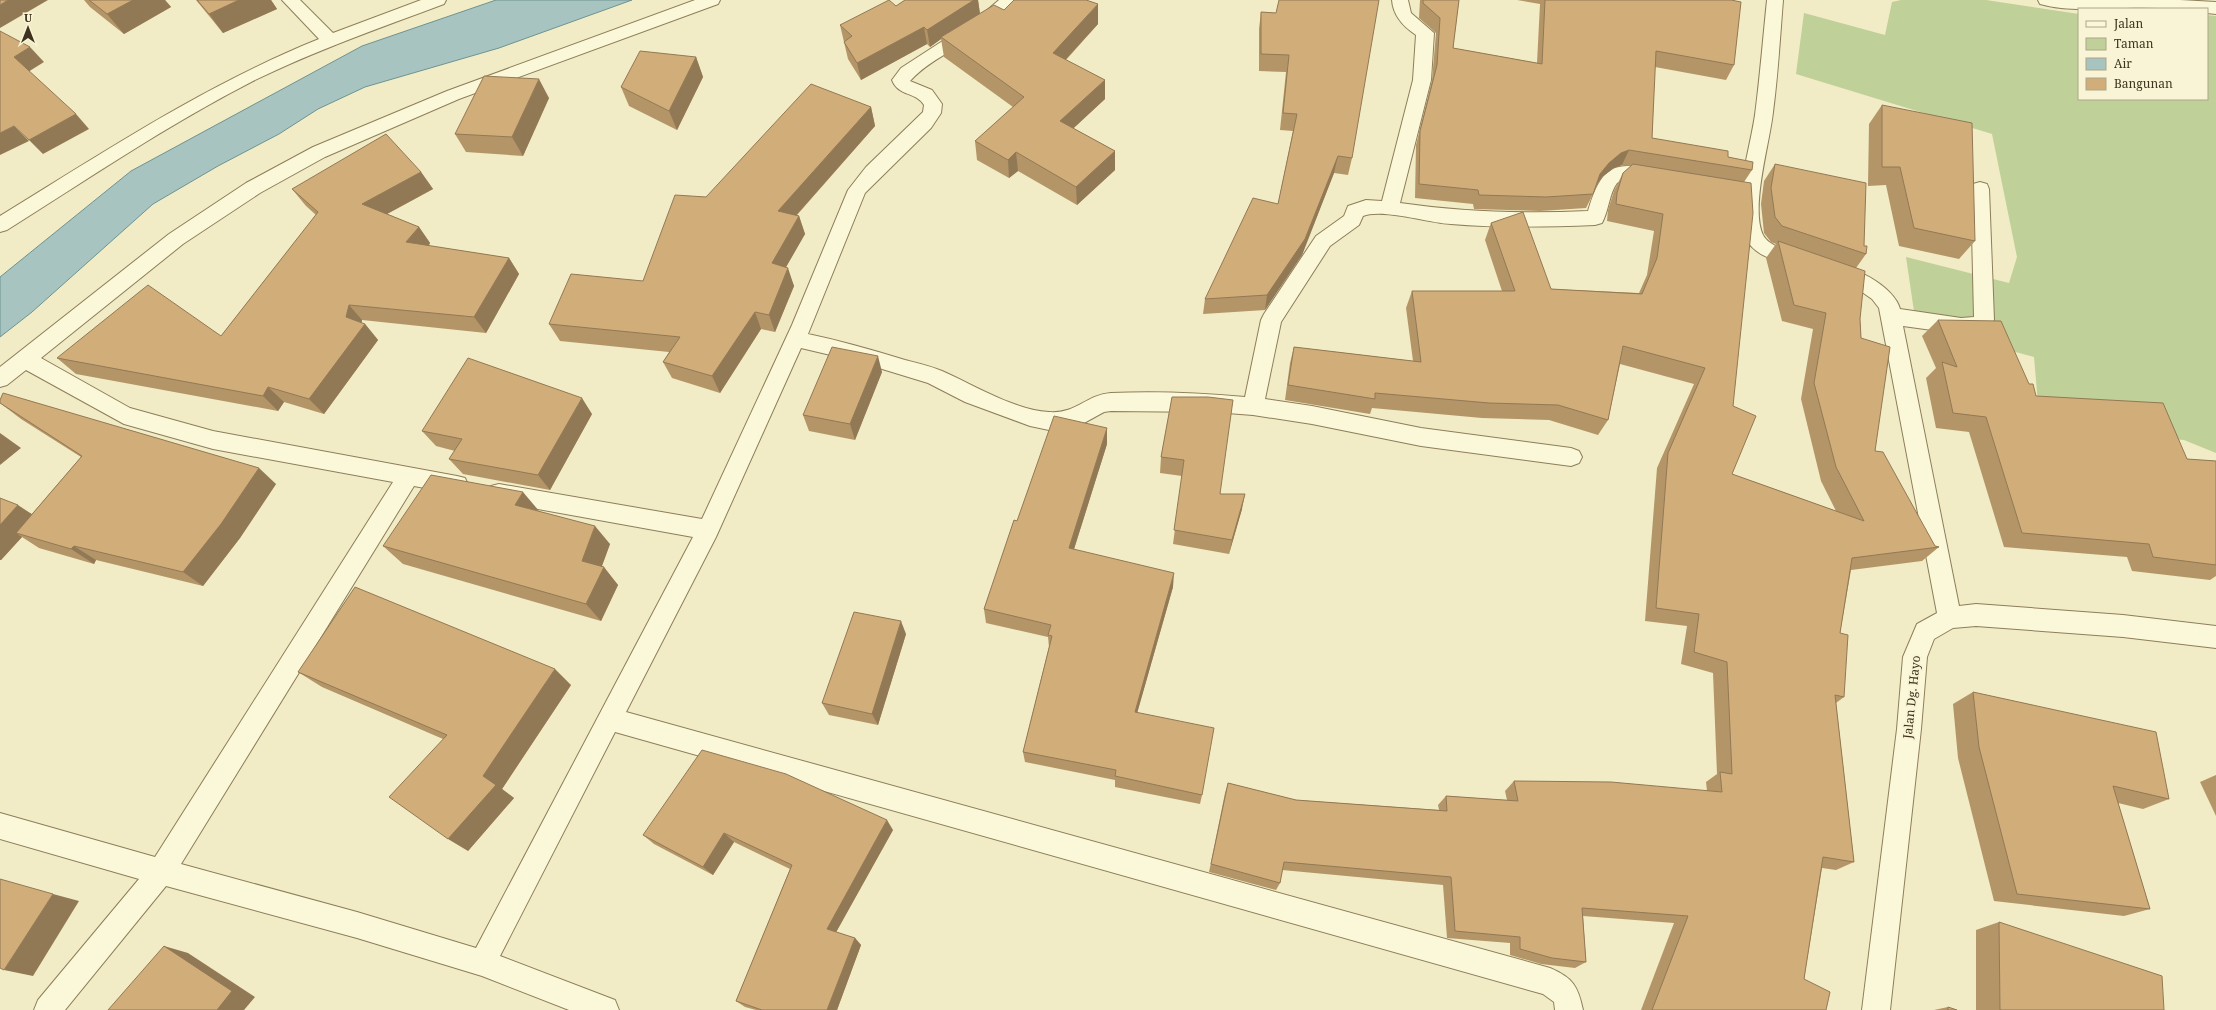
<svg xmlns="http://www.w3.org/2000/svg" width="2216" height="1010" font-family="'Noto Serif',serif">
	<rect width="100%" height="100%" fill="#f1ecc5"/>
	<!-- green -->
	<path fill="#bfd098" d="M1901,0h85l93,14v85h128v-84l9,1v437l-32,-13 -144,-13 -6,-70 -118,-32 -10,-68 103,26 8,-26 -25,-123 -196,-60 8,-61 81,22 7,-33z"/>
	<!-- water -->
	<path fill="#a7c4c1" stroke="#6d9391" d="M496,0h136l-133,48 -134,39 -47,22 -39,25 -61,32 -65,38 -121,108 -32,25v-60l131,-106 231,-125z"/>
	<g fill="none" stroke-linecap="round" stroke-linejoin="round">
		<defs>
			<g id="minor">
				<path d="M282,0h18l33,33 88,-33h25l-2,4c-64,24 -130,47 -191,77 -86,44 -165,98 -246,149l-7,2v-16c104,-64 205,-131 319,-177z"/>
				<path d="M695,0h25l-2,4 -259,95 -134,58 -65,36 -77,51 -142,114 89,50 83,23 244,45 8,2 3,7 -3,7 -8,2 -43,-8 -233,378 176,48 119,36 217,-411 -194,-35 -8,-2 -3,-7 3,-7 8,-2 203,35 90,-194 56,-135 18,-23 57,-55 1,-7c-9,-14 -25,-8 -32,-25l9,-12 77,-50 21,-18h18c-23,37 -78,49 -107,81l22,9 10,14 -1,9 -10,15 -66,65 -57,141c33,7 65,16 97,26 12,3 25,6 37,11 32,14 72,39 107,41 28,2 36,-17 62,-19 43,-2 91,0 134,4l16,-77 3,-6 52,-78 28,-20 4,-10 18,-6 16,1 31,-121 3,-45c-12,-8 -23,-19 -24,-35h16l3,13 23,20 -3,47 -31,123c62,9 125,11 188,8 13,-44 25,-53 72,-39l2,5 -2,5c-14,4 -30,-6 -43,1 -8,11 -8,27 -15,40l-7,2c-48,2 -96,3 -144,-1 -22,-1 -69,-16 -88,-8l-4,9 -29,21 -49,76 -16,77 47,7 109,22 150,20 8,3 3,6 -3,6 -8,3 -150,-20 -109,-22 -59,-9 -39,-3 -103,-1 -7,1 -31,17 -24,1 -19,-4 -65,-24 -37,-19 -72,-22 -55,-13 -85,189 -90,175 924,256c23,10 28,18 33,42h-28l-1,-8 -11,-8 -928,-262 -115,224 115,44 4,10h-50l-87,-34 -125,-38 -191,-52 -101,124h-31l4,-10 101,-121 -139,-40v-26l155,44 238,-375 -180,-33 -89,-25 -98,-54 -19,15 -7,2v-20l169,-133 77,-51 67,-36 134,-56z"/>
				<path d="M1767,0h16c-3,37 -5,75 -10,112 -3,30 -23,96 -10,123 7,13 30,17 43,21l3,5 -3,5c-9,3 -15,0 -23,-3 -20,-6 -37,-14 -41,-36 -7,-33 8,-78 13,-112 5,-38 8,-77 12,-115z"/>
				<path d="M2038,0h142l36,2v12l-9,-1v-4c-27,0 -54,-2 -81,-1 -29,0 -58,4 -86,-4z"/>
				<path d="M1980,182l7,2 2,5 5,131 -5,10 -28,4 -58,-8 56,280 17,-2 147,11 93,11v22l-93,-11 -147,-11 -23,2 -19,11 -7,18 -6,72 -31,281h-28l35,-281 6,-72 14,-33 20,-11 -58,-305 -7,-9 -13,-9 -30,-12 -3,-5 3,-5c20,-7 66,19 71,41l61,9 13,-1 -3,-128 2,-5z"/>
			</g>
		</defs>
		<!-- minor casing -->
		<use href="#minor" stroke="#8d7e5a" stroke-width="2"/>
		<!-- minor -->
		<use href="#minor" fill="#fbf7d9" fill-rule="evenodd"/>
	</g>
	<!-- wall -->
	<g fill="#b49568">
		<path d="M84,0h81l6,7 -47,27 -34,-27z"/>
		<path d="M196,0h75l6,9 -54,24z"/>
		<path d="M905,0h73l2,14 24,-4 94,14 -32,36 39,20v19l-32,29 42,23v19l-38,35 -59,-34 -9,7 -32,-18 -2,-19 38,-34 -69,-50 -3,-18 -11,8 -3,-3 -66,36 -13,-21 -8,-34 56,-19z"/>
		<path d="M1420,0h39l-6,48 84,15 3,-59 -23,-4h214l3,65 -8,15 -71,-13 -3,71 76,19 24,13 -8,12 -11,224 -1,68 104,37 -15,-30 -20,-82 12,-70 -31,-8 -16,-63 10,-14 -5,-2 -7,-9 -3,-29 3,-23 11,-17 89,82 2,8 -10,14 4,51 1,19 14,113 60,95 4,1 -17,14 -71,9 -11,63 4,64 -8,6 18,159 -18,8 -14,-2 -18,111 22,31h-185l33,-87 -91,-7 3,46 -11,6 -34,-4 -31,-9v-12l-63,-5 -4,-53 -161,-15 -2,13 -4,7 -67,-18 16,-79 3,-10 68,17 143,10 -1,-5 8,-9 61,4 -2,-9 9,-10 193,10 -1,-9 11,-8 -4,-101 -32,-9 6,-38 -42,-5 12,-153 37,-84 -74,-20 -12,56 -10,15 -49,-15 -67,-2 -110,-10 -2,6 -85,-14 5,-37 4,-16 119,14 -7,-53 6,-17h90l-17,-51 6,-17 60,66 88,4 8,-18 7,-44 -47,-10 1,-11 6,-19 9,-18 8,-7 -9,-1 -8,3 -12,9 -5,7 -4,10 -7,14 -46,3 -66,-2 -1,-5 -58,-6 1,-53 16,-65 4,-47 -17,-15z"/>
		<path d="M1261,12l15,1 76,145 -4,17 -14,-2 -32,82 -37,55 -62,4 2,-15 73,-95 15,-73 -13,-1 6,-58 -27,-1v-42z"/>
		<path d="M696,57l7,20 -26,53 -48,-24 -8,-19z"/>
		<path d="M549,98l-26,58 -57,-4 -11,-18z"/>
		<path d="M1882,105l93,136 -16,18 -60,-13 -13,-61 -18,1 1,-62z"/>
		<path d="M871,107l4,19 -78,89 2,1 6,18 -19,33 8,19 -19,46 -14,-3 -41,64 -48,-15 -9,-16 6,-10 -109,-11 -11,-17 94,-43 63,-84z"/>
		<path d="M421,172l12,17 -46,25 32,13 11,16 -1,3 80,12 10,16 -33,59 -124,-13v3l3,1 13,16 -54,74 -40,-12 -6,9 -202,-37 -19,-16 164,-22 95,-121 -10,-9 -14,-17z"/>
		<path d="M1938,320l91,64 7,12 151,63 29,2v115l-6,4 -78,-9 -5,-14 -123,-10 -35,-115 -33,-4 -10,-50 10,-10 -14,-32z"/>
		<path d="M882,372l-27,68 -46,-9 -6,-16z"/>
		<path d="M1172,397l48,97 22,15 -13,45 -56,-10 9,-68 -22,-3 1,-16z"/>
		<path d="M0,403l276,81 -36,54 -37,48 -107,-26 -2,4 -55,-16 -17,-11 -21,23h-1v-62l32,16 49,-57 -60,-38z"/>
		<path d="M592,414l-42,76 -87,-16 -14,-15 6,-8 -19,-5 -14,-15z"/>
		<path d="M1107,444l-33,105 99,38 -36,126 65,82 -2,9 -85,-17v-7l-90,-18 -2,-10 26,-105 -1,-10 -62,-14 -2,-14 33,-88z"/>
		<path d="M539,511l71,33 -8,22 16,19 -17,36 -198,-57 -20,-18z"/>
		<path d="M906,634l-28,91 -49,-10 -7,-12z"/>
		<path d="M298,672l273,13 -69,104 12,9 -46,53 -25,-112 -121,-52z"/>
		<path d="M1973,692l196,107 -26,10 -25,-6 32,106 -26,7 -130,-15 -36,-143 -5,-54z"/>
		<path d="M2216,775v41l-16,-34z"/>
		<path d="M893,830l-57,102 19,6 6,7 -24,65h-81l-11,-3 -9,-6 54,-132 -56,-27 -21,33 -59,-31 -11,-9z"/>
		<path d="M1999,922l165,88h-188v-80z"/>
		<path d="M1948,1007l9,3h-23z"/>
	</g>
	<!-- shaded-wall -->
	<g fill="#927955">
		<path d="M8,0h40l-48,28v-23z"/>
		<path d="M133,0h32l6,7 -47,27 -17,-20z"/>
		<path d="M239,0h32l6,9 -54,24 -14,-19z"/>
		<path d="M974,0h4l2,14 -39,23v2l-11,8 -3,-17z"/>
		<path d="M1098,4v20l-44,48 -1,-19z"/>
		<path d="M924,27l3,17 -66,36 -4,-17z"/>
		<path d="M30,47l14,15 -16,10 -14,-15z"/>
		<path d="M696,57l7,20 -26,53 -8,-19z"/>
		<path d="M539,79l10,19 -26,58 -11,-19z"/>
		<path d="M1105,80v19l-44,41 -1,-19z"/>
		<path d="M871,107l4,19 -91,103 -6,-18z"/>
		<path d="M76,114l13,15 -46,25 -14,-14z"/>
		<path d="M14,126l15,15 -29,14v-22z"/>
		<path d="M1629,150l-7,15 -8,3 -12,9 -8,12 6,-15 9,-11 12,-10z"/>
		<path d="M1115,151v19l-38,35 -1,-18z"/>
		<path d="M1016,152l2,19 -9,7 -1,-18z"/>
		<path d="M1338,156l-4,17 -32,82 -37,55 2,-15z"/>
		<path d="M421,172l12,17 -59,32 -12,-17z"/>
		<path d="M799,216l6,18 -27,47 -6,-18z"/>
		<path d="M419,227l11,16 -12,15 -12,-16z"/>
		<path d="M509,258l10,16 -33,59 -12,-16z"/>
		<path d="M788,268l6,18 -19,46 -6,-17z"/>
		<path d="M349,305l13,15 -2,10 5,-6 13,16 -54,74 -15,-15 37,-82z"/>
		<path d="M755,312l6,17 -41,64 -8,-17z"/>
		<path d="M878,356l4,16 -27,68 -5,-16z"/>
		<path d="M268,387l16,15 -6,9 -15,-15z"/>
		<path d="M582,398l10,16 -42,76 -12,-15z"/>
		<path d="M1107,428v16l-37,118 -1,-14z"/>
		<path d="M0,433l21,15 -21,17z"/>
		<path d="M259,468l17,16 -36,54 -37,48 -20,-14z"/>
		<path d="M523,492l16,19 -24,-6z"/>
		<path d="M1245,494l-3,15 -13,45 3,-14z"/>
		<path d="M18,505l21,14 -23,14 6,4 -21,23h-1v-35z"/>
		<path d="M595,526l15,18 -13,35 -15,-18z"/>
		<path d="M74,546l22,14 -2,4 -23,-15z"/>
		<path d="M604,567l14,18 -17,36 -15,-17z"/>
		<path d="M1174,573l-1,14 -39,137 1,-12z"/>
		<path d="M901,621l5,13 -28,91 -6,-11z"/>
		<path d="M555,669l16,16 -69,104 12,9 -46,53 -20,-12 35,-63z"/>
		<path d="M887,820l6,10 -59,106 -7,-7z"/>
		<path d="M724,833l10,9 -21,33 -10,-8z"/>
		<path d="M53,894l26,7 -46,75 -29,-6z"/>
		<path d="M855,938l6,7 -24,65h-10z"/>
		<path d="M164,946l24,7 67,44 -11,13h-27z"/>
	</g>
	<!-- building -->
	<g fill="#d1ad79" stroke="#927955">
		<path d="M0,0h8l-8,5z"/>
		<path d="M89,0h44l-26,14z"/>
		<path d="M197,0h42l-30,14z"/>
		<path d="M889,0l7,6 9,-6h69l-47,30 -3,-3 -67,36 -13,-21 8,-6 -12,-11z"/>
		<path d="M1014,0h72l12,4 -45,49 52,27 -45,41 55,30 -39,36 -60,-35 -8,8 -33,-19 49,-44 -83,-60 53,-32 10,5z"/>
		<path d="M1279,0h100l-27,158 -14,-2 -33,83 -38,56 -62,4 48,-101 25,6 19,-90 -14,-1 6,-58 -28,-1v-42l15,1z"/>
		<path d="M1423,0h36l-6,48 89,16 3,-64h186l10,2 -7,63 -78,-14 -4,87 76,13v6l25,5 -1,8 -123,-20 -8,3 -12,10 -9,11 -7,20 -47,3 -67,-2 -1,-5 -59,-6 1,-53 17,-66 3,-47 -17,-15z"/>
		<path d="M0,31l30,16 -16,10 62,57 -47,26 -15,-14 -14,7z"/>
		<path d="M640,51l56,6 -27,54 -48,-24z"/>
		<path d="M484,76l55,3 -27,58 -57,-3z"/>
		<path d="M811,84l60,23 -93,104 21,5 -27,47 16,5 -19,47 -14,-3 -43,64 -49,-14 17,-25 -131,-13 22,-50 72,7 32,-86 31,2z"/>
		<path d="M1882,105l90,18 3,118 -61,-13 -14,-61h-18z"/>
		<path d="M386,134l35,38 -59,32 57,23 -13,15 103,16 -35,59 -125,-12 -3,12 19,7 -56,75 -41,-12 -5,9 -206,-38 91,-73 73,51 97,-124 -26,-23z"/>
		<path d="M1633,164l118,19 2,30 -20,193 23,10 -24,58 132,47 -28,-54 -22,-84 12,-70 -32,-8 -16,-64 87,30 -5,48 1,19 29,9 -15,104 8,1 52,94 4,1 -87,11 -12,75 8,2 -4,62 -9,-2 19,167 -31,-5 -19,122 26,13 -4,18h-174l36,-94 -106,-8 4,54 -34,-4 -32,-9v-12l-65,-6 -4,-54 -167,-15 -4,21 -69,-19 17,-81 68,17 151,11 -1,-15 72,5 -4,-20 97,1 111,10 -2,-20 12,2 -5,-112 -33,-10 5,-38 -43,-6 12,-155 37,-85 -82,-22 -15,74 -50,-15 -69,-2 -114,-10v6l-87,-14 6,-38 127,15 -9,-71h103l-24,-68 32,-11 28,77 91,5 15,-36 6,-44 -47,-10 1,-11 6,-20z"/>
		<path d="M1775,164l91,19 -2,63h3l-1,8 -84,-28 -7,-9 -4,-29z"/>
		<path d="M1938,320l63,1 28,63h4l3,12 127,7 24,56 29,2v104l-63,-8 -4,-13 -127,-11 -36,-116 -33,-4 -11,-51 15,5z"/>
		<path d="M832,347l46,9 -28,68 -47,-9z"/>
		<path d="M468,358l114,40 -44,77 -89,-16 13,-20 -40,-8z"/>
		<path d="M3,393l256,75 -38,56 -38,48 -109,-26 -3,3 -55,-16 66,-77 -82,-53v-3z"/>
		<path d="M1172,397h36l25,3 -13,94h25l-13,46 -58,-10 10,-70 -23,-3z"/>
		<path d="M1054,416l53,12 -38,120 105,25 -39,139 79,16 -12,67 -87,-19 1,-6 -93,-18 29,-116 -4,-1 3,-10 -67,-16 30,-89 3,1z"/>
		<path d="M431,475l92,17 -8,13 80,21 -13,35 22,6 -18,37 -203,-58z"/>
		<path d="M0,498l18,7 -18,20z"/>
		<path d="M355,587l200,82 -72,107 13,9 -48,54 -59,-42 58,-62 -149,-63z"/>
		<path d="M854,612l47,9 -29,93 -50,-11z"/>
		<path d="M1973,692l183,40 13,67 -56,-13 37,123 -133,-15 -38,-147z"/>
		<path d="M702,750l84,24 101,46 -60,109 28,9 -28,72h-65l-26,-9 56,-136 -68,-32 -21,34 -60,-32z"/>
		<path d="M0,879l53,15 -49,76 -4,-2z"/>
		<path d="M1999,922l163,54 2,34h-164z"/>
		<path d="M164,946l68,45 -15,19h-109z"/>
		<path d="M1948,1007l9,3h-9z"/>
	</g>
	<g text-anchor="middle" stroke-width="4" stroke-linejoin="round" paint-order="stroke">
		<!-- street labels -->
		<g font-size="12" fill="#3d321e" stroke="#f8f4d5">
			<text transform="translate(1912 697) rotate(-84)" y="4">Jalan Dg. Hayo</text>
		</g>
	</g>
	<!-- legend -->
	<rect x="2078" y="8" width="130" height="92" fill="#f8f4d5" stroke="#ada68c"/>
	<rect x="2086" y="21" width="20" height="6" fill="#fbf7d9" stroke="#ada68c"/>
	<text x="2114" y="28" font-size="12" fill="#3d321e">Jalan</text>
	<rect x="2086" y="38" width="20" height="12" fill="#bfd098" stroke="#ada68c"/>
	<text x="2114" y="48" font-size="12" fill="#3d321e">Taman</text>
	<rect x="2086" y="58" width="20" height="12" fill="#a7c4c1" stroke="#ada68c"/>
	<text x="2114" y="68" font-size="12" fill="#3d321e">Air</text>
	<rect x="2086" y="78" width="20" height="12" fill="#d1ad79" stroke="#ada68c"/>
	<text x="2114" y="88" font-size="12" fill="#3d321e">Bangunan</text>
	<!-- north arrow -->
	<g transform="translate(28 28)" stroke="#f8f4d5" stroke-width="3" paint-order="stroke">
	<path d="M0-3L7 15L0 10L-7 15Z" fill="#3d321e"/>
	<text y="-6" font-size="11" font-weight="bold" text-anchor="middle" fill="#3d321e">U</text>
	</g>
</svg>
